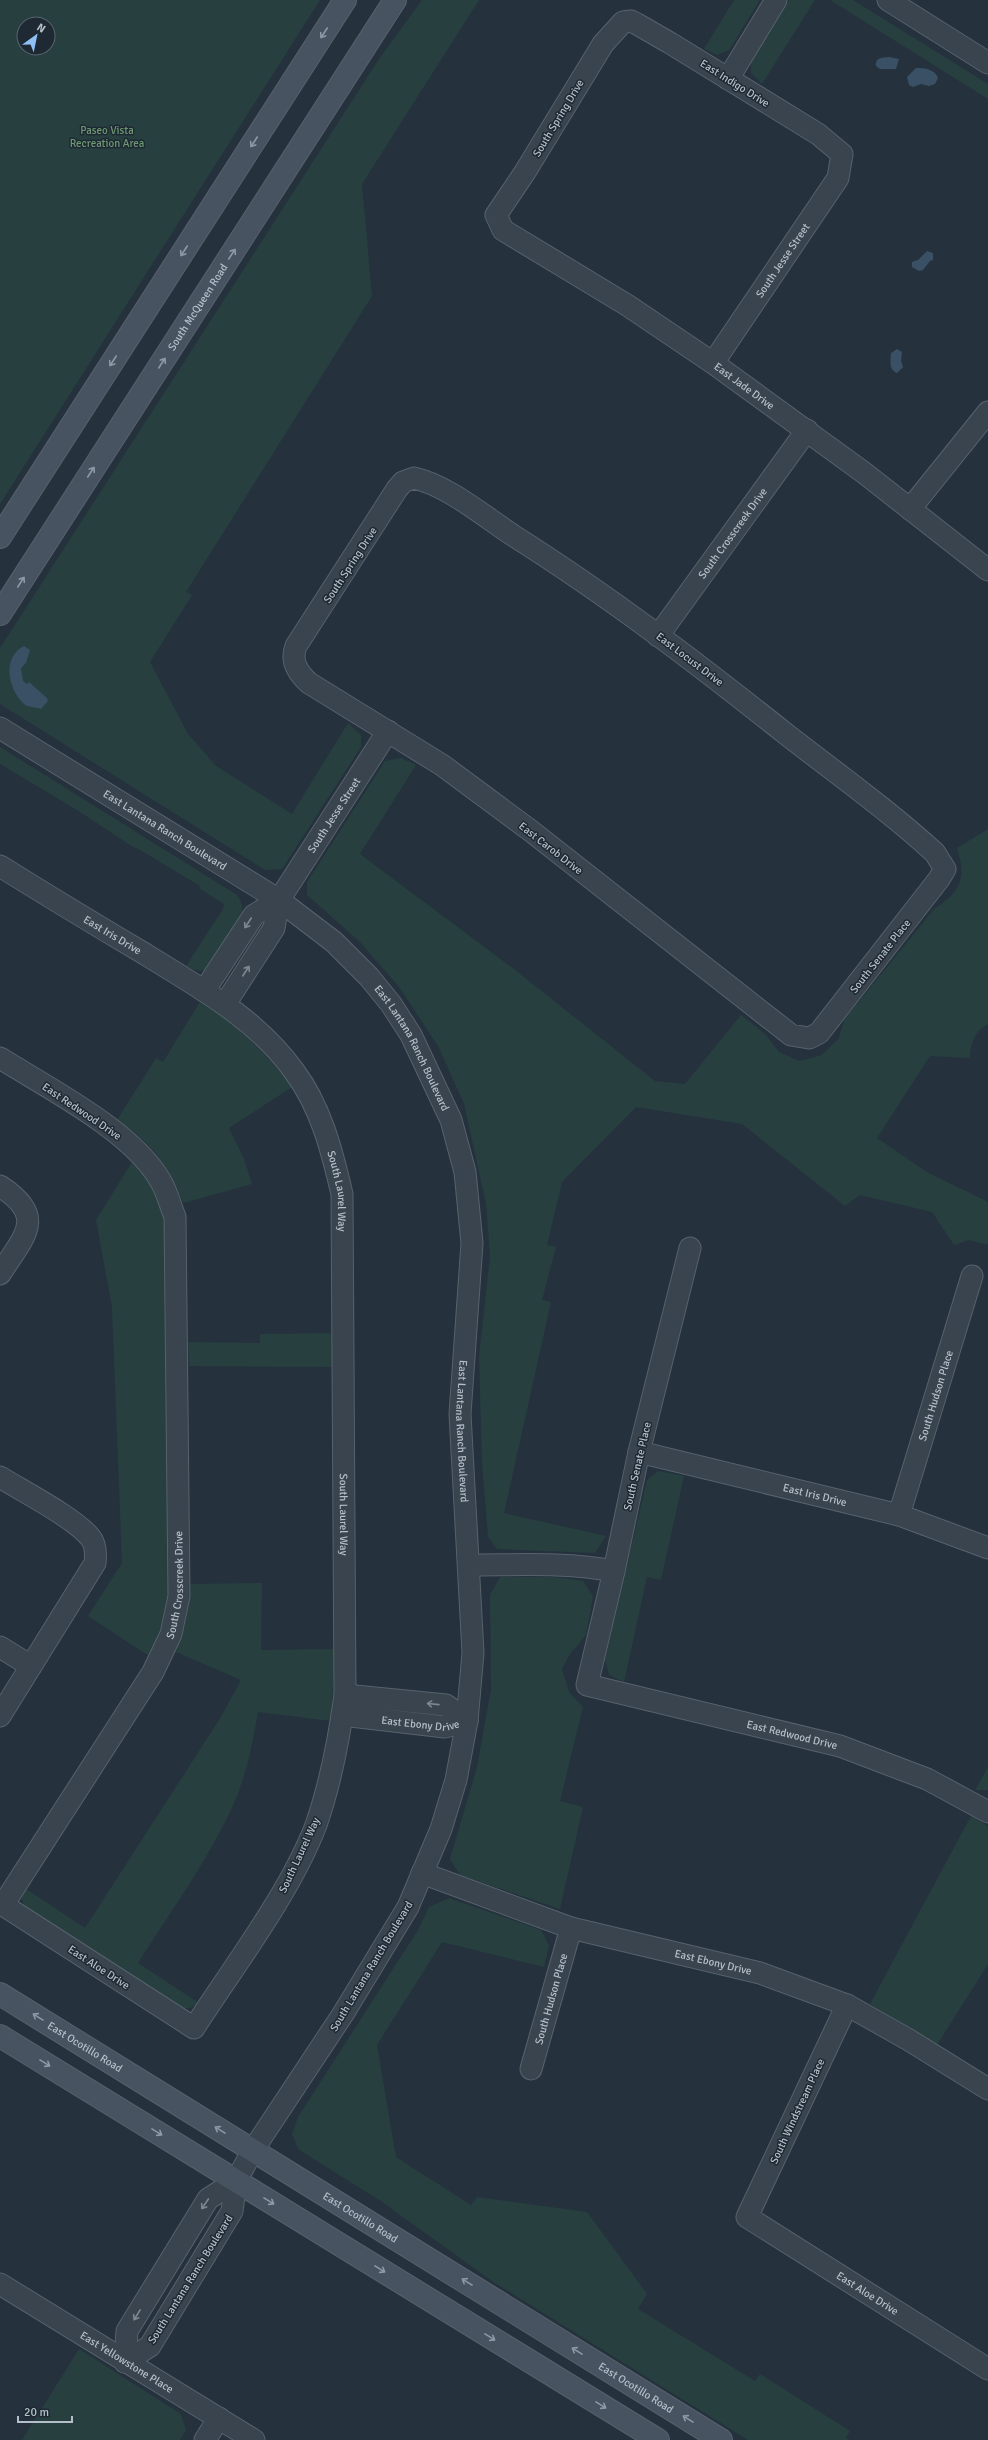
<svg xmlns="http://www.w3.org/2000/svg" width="988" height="2440" font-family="Signika,sans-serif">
	<rect width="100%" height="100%" fill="#25323e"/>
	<!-- green -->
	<g fill="#273f3f" fill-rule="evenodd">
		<path d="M0,0h320l-320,504zM24,24h24v24h-24z"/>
		<path d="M422,0h57l-117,184 10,112 -186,296 6,3 -42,67 38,72 28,32 76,48 56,-91 13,12v12l-79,122 -17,1 -265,-166v-56l379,-589z"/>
		<path d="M734,0h26l-31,50 -12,5 -13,-6z"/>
		<path d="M789,0h26l-53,84 -11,-11v-11z"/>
		<path d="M830,0h23l135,84v15z"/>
		<path d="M0,747l237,148c4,6 6,12 6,20 -1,8 -32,52 -39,55 -7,2 -12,-1 -18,-4l37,-57 1,-5 -25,-16 1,-2 -63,-38 -1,1 -59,-39 -77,-46z"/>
		<path d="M401,758l15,7 -56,89 155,116 140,111 30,3 56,-69 24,19 14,18 20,9 23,-6 17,-17 5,-18 90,-111c26,-17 33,-30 23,-61l31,-19v195c-14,8 -17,19 -18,34l-40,-2 -53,82 50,34 61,30v43l-19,-5 -15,5 -22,-33 -72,-17 -15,11 -103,-82 -106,-17 -74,75 -15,63 9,2 -14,53 9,2 -47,211 102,23 -11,17 -98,-4 -9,-12 -6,-74 -3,-107 11,-99 -4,-53 -22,-100 -26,-58 -39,-59 -40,-46 -52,-46v-13l78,-121z"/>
		<path d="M201,1000c35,26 65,52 91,87l-63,41 15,31 8,25 -69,19c-16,-40 -29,-58 -66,-83l39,-62 7,4z"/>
		<path d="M134,1159l20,29 10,34 4,370 -7,35 -12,29 -61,-40 34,-53 -10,-256 -16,-87z"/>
		<path d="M333,1333l1,34 -145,-1 -1,-24 72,1v-9z"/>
		<path d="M658,1471l26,5 -23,104 -14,-3 -23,105 -15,-7 -4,-15 42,-180z"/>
		<path d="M500,1577h55l28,4 10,15 -7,39 -16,19 -8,15 7,23 14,15 -23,94 23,6 -23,102 -100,-34 -10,-16 27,-92 14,-78 -1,-94z"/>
		<path d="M262,1583l-1,67 74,-1 -4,72 -73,-9c-6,35 -13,70 -29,102 -25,52 -60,100 -91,149l61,40 -9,5h-11l-153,-99 -5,-11 4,-10 60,40 134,-208 22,-40 -65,-28 11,-38 3,-30z"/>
		<path d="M988,1767v23h-13z"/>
		<path d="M971,1816l17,10v138l-51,81 -67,-41z"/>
		<path d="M449,1898l92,32 8,16 -5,21 -102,-25 -65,103 19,112 75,48 6,-8 110,15 60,82 -9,15 117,72 5,-7 90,57 -4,7 3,2h-101l-253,-157 -116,-83 -81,-51 -6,-15 6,-17 120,-187 11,-23z"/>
		<path d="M79,2349l102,65 5,16 -6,10h-158z"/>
	</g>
	<!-- water -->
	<g fill="#395065">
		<path d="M889,57l10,2 -3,10h-16l-4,-3c-1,-9 6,-8 13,-9z"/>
		<path d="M916,68c9,0 19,1 22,10l-3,6 -6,2 -8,-2 -8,3 -4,-2 -2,-8z"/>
		<path d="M927,251l6,2v7l-3,1 -7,9 -4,1 -7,-4v-5l6,-2z"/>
		<path d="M897,349l5,3 -1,9 2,6 -6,6c-9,-4 -6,-13 -6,-20z"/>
		<path d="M24,646l6,4 -4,13 -5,5 2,13 4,3 2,-2 18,16 1,3 -7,8c-7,-3 -13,0 -19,-7 -14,-15 -20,-45 2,-56z"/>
	</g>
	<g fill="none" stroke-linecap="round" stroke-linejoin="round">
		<defs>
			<g id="minor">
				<path d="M888,0l100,63"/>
				<path d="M728,79l48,-79"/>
				<path id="s1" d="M713,363l125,-185 4,-24 -24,-20 -148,-91 -33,-19 -6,-3 -8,1 -20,22 -78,128 -29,43 7,15 124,75 86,58 150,109 125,98"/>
				<path d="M414,478c33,7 71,39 100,58 95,60 184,128 272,198 50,39 102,76 149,119l10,16 -6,10 -120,154 -10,5 -18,-3 -260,-204 -89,-66 -133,-82c-11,-10 -19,-22 -13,-37l101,-157 6,-7z"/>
				<path d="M910,509l78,-97"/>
				<path id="s2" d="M658,636l149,-206"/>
				<path id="s3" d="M0,728l279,172 55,42 35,35 22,27 20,31 40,85 14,52 7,71 -12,171 13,239 -6,68 -11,59 -15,49 -33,78 -65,107 -90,136 -17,31 -4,30 -82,135 -25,16"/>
				<path id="s4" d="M0,866c48,30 96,59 145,88 53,33 111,64 149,117 27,36 38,80 48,123l3,501c-6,44 -14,87 -29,130 -26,68 -82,141 -122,203l-191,-123 150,-233 18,-38 8,-38 -4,-379c-5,-12 -8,-26 -15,-37 -28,-49 -112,-92 -160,-122"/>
				<path d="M204,991l50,-76 25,-15"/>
				<path id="s5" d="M225,1004l49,-76 5,-28 109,-169"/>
				<path d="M0,1186c48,31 24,50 0,88"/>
				<path id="s6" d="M690,1248l-51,204 -25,119 -27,114 253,61 87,33 61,33"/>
				<path id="s7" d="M639,1452l260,63 89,33"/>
				<path d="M0,1477c24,15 73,40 90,60 6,7 6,17 5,26l-95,153"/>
				<path id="s8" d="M899,1515l73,-239"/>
				<path d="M469,1565c48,0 98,-3 145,6"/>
				<path d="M0,1647l31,19"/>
				<path d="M345,1695l101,10 21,16"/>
				<path id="s9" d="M342,1715l103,12 22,-6"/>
				<path id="s10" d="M422,1873l149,55 189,45 87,32 62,35 79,49"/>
				<path id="s11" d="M847,2005l-100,212 241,152"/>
				<path id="s12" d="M531,2069l40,-141"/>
				<path id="s13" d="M0,2284l254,156"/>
				<path d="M125,2362l2,-31 81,-132 28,-18"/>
				<path d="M205,2440l14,-22"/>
			</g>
			<g id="secondary">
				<path d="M0,537l345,-537"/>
				<path id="s14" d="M0,614l395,-614"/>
				<path id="s15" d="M0,1994l721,446"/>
				<path d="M0,2036l658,404"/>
			</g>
		</defs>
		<!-- minor casing -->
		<use href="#minor" stroke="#57626c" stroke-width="23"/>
		<!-- secondary casing -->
		<use href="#secondary" stroke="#57626c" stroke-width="24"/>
		<!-- minor -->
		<use href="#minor" stroke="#39444e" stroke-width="21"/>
		<!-- secondary -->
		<use href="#secondary" stroke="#475361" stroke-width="22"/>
	</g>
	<!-- one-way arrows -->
	<defs><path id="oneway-shaft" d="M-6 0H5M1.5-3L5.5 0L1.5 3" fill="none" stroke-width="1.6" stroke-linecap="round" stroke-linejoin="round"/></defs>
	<g stroke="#8e99a5">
		<use href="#oneway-shaft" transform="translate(324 33) rotate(123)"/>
		<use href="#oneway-shaft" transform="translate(254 142) rotate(123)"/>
		<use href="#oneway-shaft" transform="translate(184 251) rotate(123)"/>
		<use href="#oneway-shaft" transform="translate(232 254) rotate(-57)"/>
		<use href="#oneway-shaft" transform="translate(113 361) rotate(123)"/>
		<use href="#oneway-shaft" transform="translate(162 363) rotate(-57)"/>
		<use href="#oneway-shaft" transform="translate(91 472) rotate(-57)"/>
		<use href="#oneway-shaft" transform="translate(21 582) rotate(-57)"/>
		<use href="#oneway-shaft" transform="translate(38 2017) rotate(-148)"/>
		<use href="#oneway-shaft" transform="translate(45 2063) rotate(32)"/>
		<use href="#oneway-shaft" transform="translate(220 2130) rotate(-148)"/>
		<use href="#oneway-shaft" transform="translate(157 2132) rotate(32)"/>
		<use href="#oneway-shaft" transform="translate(269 2201) rotate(32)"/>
		<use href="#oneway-shaft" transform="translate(380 2269) rotate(32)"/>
		<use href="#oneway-shaft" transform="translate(467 2282) rotate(-148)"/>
		<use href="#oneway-shaft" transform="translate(490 2337) rotate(32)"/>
		<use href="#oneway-shaft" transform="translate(577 2351) rotate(-148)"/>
		<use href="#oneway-shaft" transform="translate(601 2405) rotate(32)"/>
		<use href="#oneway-shaft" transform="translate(688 2419) rotate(-148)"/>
	</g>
	<g stroke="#7d8892">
		<use href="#oneway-shaft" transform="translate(248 923) rotate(123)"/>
		<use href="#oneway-shaft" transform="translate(246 971) rotate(-57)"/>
		<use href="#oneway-shaft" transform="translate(433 1704) rotate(-174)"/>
		<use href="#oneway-shaft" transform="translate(205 2204) rotate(124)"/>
		<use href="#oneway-shaft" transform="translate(137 2315) rotate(122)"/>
	</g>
	<g text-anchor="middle" stroke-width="3" stroke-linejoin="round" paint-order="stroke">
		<!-- street labels -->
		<g font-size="11" fill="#b5bfc9" stroke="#1e2933">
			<text transform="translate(735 83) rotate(32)" y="4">East Indigo Drive</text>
			<text transform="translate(558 118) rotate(-59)" y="4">South Spring Drive</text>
			<text dy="4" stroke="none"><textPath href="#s1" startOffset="124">South Jesse Street</textPath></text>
			<text dy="4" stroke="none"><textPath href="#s14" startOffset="365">South McQueen Road</textPath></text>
			<text dy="4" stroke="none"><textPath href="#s1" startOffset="1041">East Jade Drive</textPath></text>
			<text dy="4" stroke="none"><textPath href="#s2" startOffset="127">South Crosscreek Drive</textPath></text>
			<text transform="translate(350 565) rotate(-57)" y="4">South Spring Drive</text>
			<text transform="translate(690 659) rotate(37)" y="4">East Locust Drive</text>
			<text dy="4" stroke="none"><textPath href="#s5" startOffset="220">South Jesse Street</textPath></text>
			<text dy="4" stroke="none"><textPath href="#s3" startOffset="194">East Lantana Ranch Boulevard</textPath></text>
			<text transform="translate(551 848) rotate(38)" y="4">East Carob Drive</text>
			<text dy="4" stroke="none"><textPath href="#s4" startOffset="132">East Iris Drive</textPath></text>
			<text transform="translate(880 956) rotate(-52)" y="4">South Senate Place</text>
			<text dy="4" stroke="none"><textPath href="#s3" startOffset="530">East Lantana Ranch Boulevard</textPath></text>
			<text transform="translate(82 1111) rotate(34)" y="4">East Redwood Drive</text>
			<text dy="4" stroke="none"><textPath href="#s4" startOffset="490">South Laurel Way</textPath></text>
			<text dy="4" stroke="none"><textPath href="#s8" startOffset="125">South Hudson Place</textPath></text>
			<text dy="4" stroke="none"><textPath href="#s3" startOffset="926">East Lantana Ranch Boulevard</textPath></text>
			<text transform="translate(637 1466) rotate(-77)" y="4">South Senate Place</text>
			<text dy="4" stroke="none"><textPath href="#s7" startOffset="181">East Iris Drive</textPath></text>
			<text dy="4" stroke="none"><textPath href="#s4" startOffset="814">South Laurel Way</textPath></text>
			<text dy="4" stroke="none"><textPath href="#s4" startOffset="1961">South Crosscreek Drive</textPath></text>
			<text dy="4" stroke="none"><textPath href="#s9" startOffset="79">East Ebony Drive</textPath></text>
			<text dy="4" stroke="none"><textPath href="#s6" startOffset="660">East Redwood Drive</textPath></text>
			<text transform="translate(299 1855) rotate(-65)" y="4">South Laurel Way</text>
			<text dy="4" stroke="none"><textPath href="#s10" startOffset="305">East Ebony Drive</textPath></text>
			<text transform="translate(371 1966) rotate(-59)" y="4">South Lantana Ranch Boulevard</text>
			<text transform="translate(99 1967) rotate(33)" y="4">East Aloe Drive</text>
			<text dy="4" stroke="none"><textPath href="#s12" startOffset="73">South Hudson Place</textPath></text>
			<text dy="4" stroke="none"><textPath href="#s15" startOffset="100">East Ocotillo Road</textPath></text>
			<text transform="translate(797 2111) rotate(-65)" y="4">South Windstream Place</text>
			<text dy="4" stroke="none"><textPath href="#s15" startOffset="424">East Ocotillo Road</textPath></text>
			<text transform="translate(190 2279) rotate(-58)" y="4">South Lantana Ranch Boulevard</text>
			<text dy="4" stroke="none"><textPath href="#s11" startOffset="377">East Aloe Drive</textPath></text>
			<text dy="4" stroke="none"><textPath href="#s13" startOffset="149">East Yellowstone Place</textPath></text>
			<text dy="4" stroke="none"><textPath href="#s15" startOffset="748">East Ocotillo Road</textPath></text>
		</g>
		<!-- park labels -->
		<g font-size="11" fill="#6d9972" stroke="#1e2933">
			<text x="107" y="134">Paseo Vista<tspan x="107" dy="13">Recreation Area</tspan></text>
		</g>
	</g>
	<!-- north arrow -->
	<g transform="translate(36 36) rotate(33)"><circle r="19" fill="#1e2933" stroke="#5a656f"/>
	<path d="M0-3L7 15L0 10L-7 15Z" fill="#8ec0f5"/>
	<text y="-6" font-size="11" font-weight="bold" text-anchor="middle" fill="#b5bfc9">N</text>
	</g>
	<!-- scale -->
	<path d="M18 2416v6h54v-6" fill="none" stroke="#b5bfc9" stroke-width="2"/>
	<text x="24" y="2416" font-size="12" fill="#b5bfc9" stroke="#1e2933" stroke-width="3" paint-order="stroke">20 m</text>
</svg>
